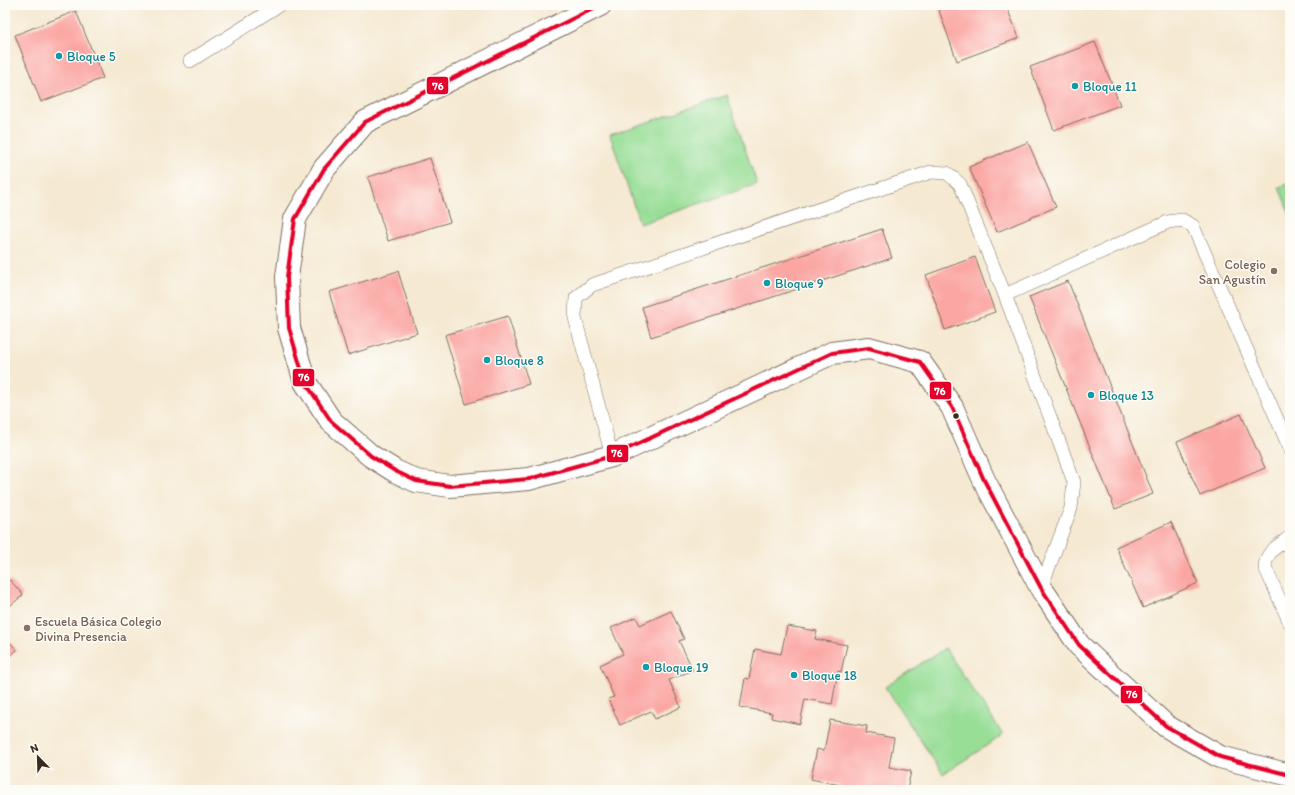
<svg xmlns="http://www.w3.org/2000/svg" width="1295" height="795" font-family="Itim,sans-serif">
	<rect width="100%" height="100%" fill="#fdfcf7"/>
	<filter id="ink" filterUnits="userSpaceOnUse"><feTurbulence type="fractalNoise" baseFrequency=".025" numOctaves="2"/><feDisplacementMap in="SourceGraphic" scale="8" xChannelSelector="R" yChannelSelector="G"/><feConvolveMatrix kernelMatrix="1 2 1 2 8 2 1 2 1" color-interpolation-filters="sRGB"/></filter>
	<filter id="wash" filterUnits="userSpaceOnUse"><feTurbulence type="fractalNoise" baseFrequency=".012" numOctaves="4" result="noise"/><feDisplacementMap in="SourceGraphic" scale="16" xChannelSelector="R" yChannelSelector="G"/><feGaussianBlur stdDeviation="0.9" result="paint"/><feColorMatrix in="noise" values="0 0 0 0 0 0 0 0 0 0 0 0 0 0 0 0 0 1.4 0 .05"/><feComposite in="paint" operator="in"/></filter>
	<g filter="url(#wash)">
		<rect width="100%" height="100%" fill="#f5e9d2"/>
		<!-- green -->
		<g fill="#98de97" stroke="#6a845a">
			<path d="M727,95l30,89 -117,40 -30,-89z"/>
			<path d="M1290,183v32l-11,-28z"/>
			<path d="M945,648l58,87 -60,39 -58,-87z"/>
		</g>
		<g id="blocks">
			<!-- building -->
			<g fill="#fba6a3">
				<path d="M937,5h69l13,33 -62,23z"/>
				<path d="M76,11l27,67 -62,24 -26,-67z"/>
				<path d="M1095,42l25,63 -66,25 -24,-63z"/>
				<path d="M1028,142l28,65 -59,25 -28,-65z"/>
				<path d="M430,158l20,64 -62,19 -20,-64z"/>
				<path d="M882,229l10,29 -241,79 -9,-30z"/>
				<path d="M975,257l20,55 -50,18 -19,-55z"/>
				<path d="M398,271l19,62 -69,22 -19,-63z"/>
				<path d="M1068,281l85,213 -38,15 -86,-212z"/>
				<path d="M508,316l21,68 -63,20 -21,-69z"/>
				<path d="M1241,414l24,54 -65,28 -23,-54z"/>
				<path d="M1171,522l27,61 -55,25 -27,-61z"/>
				<path d="M10,580l13,15 -18,15v-27z"/>
				<path d="M671,611l13,28 -5,2 14,29 -24,10 12,27 -26,12 -4,-8 -31,14 -12,-26 6,-2 -14,-32 23,-11 -12,-26 25,-11 4,8z"/>
				<path d="M787,626l30,5 -2,8 32,6 -6,27 -3,-1 -6,33 -27,-5 -5,25 -29,-6 1,-5 -32,-6 5,-29 4,1 6,-30 26,5z"/>
				<path d="M5,637l12,13 -8,7 -4,-5z"/>
				<path d="M830,720l37,6 -1,7 28,5 -5,29 22,4 -4,19h-68l1,-5 -29,-6 6,-30 7,2z"/>
			</g>
		</g>
	</g>
	<g filter="url(#ink)">
		<use href="#blocks" fill-opacity="0" stroke="#7c6d5d" stroke-width="1"/>
		<g fill="none" stroke-linecap="round" stroke-linejoin="round">
			<defs>
				<g id="service">
					<path d="M190,61l89,-56"/>
					<path d="M1005,295l163,-73 14,-2 11,6 97,223"/>
					<path d="M612,456l-37,-138 1,-20 16,-13 339,-113 16,1 13,11 45,111 69,187 -3,26 -30,80"/>
					<path d="M1290,537c-12,9 -24,14 -25,30l25,56"/>
				</g>
				<path id="minor" d="M600,5l-235,117 -41,47 -29,50 -8,58 2,51 16,54 26,39 40,35 24,15 21,10 34,5 79,-7 83,-23 220,-103 37,-5 51,14 32,45 32,73 57,108 38,57 87,81 54,31 70,18"/>
			</defs>
			<!-- service casing -->
			<use href="#service" stroke="#7c6d5d" stroke-width="14"/>
			<!-- minor casing -->
			<use href="#minor" stroke="#7c6d5d" stroke-width="24"/>
			<!-- service -->
			<use href="#service" stroke="#fff" stroke-width="13"/>
			<!-- minor -->
			<use href="#minor" stroke="#fff" stroke-width="22"/>
			<defs>
				<path id="bus-1" d="M600,5l-235,117 -41,47 -29,50 -8,58 2,51 16,54 26,39 40,35 24,15 21,10 34,5 79,-7 83,-23 220,-103 37,-5 51,14 32,45 32,73 57,108 38,57 87,81 54,31 70,18"/>
			</defs>
			<!-- bus-1 casing -->
			<use href="#bus-1" stroke="#fdfcf7" stroke-width="7"/>
			<!-- bus-1 -->
			<use href="#bus-1" stroke="#e4002b" stroke-width="4"/>
		</g>
	</g>
	<!-- markers -->
	<g fill="#0f9aa8" stroke="#fdfcf7" stroke-width="1.5">
		<circle cx="59" cy="56" r="4"/>
		<circle cx="1075" cy="86" r="4"/>
		<circle cx="767" cy="283" r="4"/>
		<circle cx="487" cy="360" r="4"/>
		<circle cx="1091" cy="395" r="4"/>
		<circle cx="646" cy="667" r="4"/>
		<circle cx="794" cy="675" r="4"/>
	</g>
	<g fill="#8d6e63" stroke="#fdfcf7" stroke-width="1.5">
		<circle cx="1274" cy="271" r="4"/>
		<circle cx="27" cy="628" r="4"/>
	</g>
	<circle fill="#3b2a1e" stroke="#fdfcf7" stroke-width="1.5" cx="956" cy="416" r="3.5"/>
	<g text-anchor="middle" stroke-width="3" stroke-linejoin="round" paint-order="stroke">
		<!-- culture labels -->
		<g font-size="13" fill="#0d838f" stroke="#fdfcf7" text-anchor="start">
			<text x="67" y="61">Bloque 5</text>
			<text x="1083" y="91">Bloque 11</text>
			<text x="775" y="288">Bloque 9</text>
			<text x="495" y="365">Bloque 8</text>
			<text x="1099" y="400">Bloque 13</text>
			<text x="654" y="672">Bloque 19</text>
			<text x="802" y="680">Bloque 18</text>
		</g>
		<!-- education labels -->
		<g font-size="13" fill="#785e54" stroke="#fdfcf7" text-anchor="end">
			<text x="1266" y="269">Colegio<tspan x="1266" dy="15">San Agustín</tspan></text>
			<text x="35" y="626" text-anchor="start">Escuela Básica Colegio<tspan x="35" dy="15">Divina Presencia</tspan></text>
		</g>
	</g>
	<g stroke="#fdfcf7" stroke-width="1.5">
		<rect x="426" y="76" width="23" height="19" rx="4" fill="#e4002b"/>
		<rect x="292" y="368" width="23" height="19" rx="4" fill="#e4002b"/>
		<rect x="929" y="381" width="23" height="19" rx="4" fill="#e4002b"/>
		<rect x="606" y="444" width="23" height="19" rx="4" fill="#e4002b"/>
		<rect x="1120" y="685" width="23" height="19" rx="4" fill="#e4002b"/>
	</g>
	<g font-size="11" text-anchor="middle" font-weight="bold" fill="#fff">
		<text x="438" y="90">76</text>
		<text x="304" y="381">76</text>
		<text x="940" y="395">76</text>
		<text x="617" y="457">76</text>
		<text x="1132" y="698">76</text>
	</g>
	<!-- margin -->
	<rect width="1295" height="795" fill="none" stroke="#fdfcf7" stroke-width="20"/>
	<!-- north arrow -->
	<g transform="translate(38 757) rotate(337)" stroke="#fdfcf7" stroke-width="3" paint-order="stroke">
	<path d="M0-3L7 15L0 10L-7 15Z" fill="#3b2a1e"/>
	<text y="-6" font-size="11" font-weight="bold" text-anchor="middle" fill="#3b2a1e">N</text>
	</g>
</svg>
